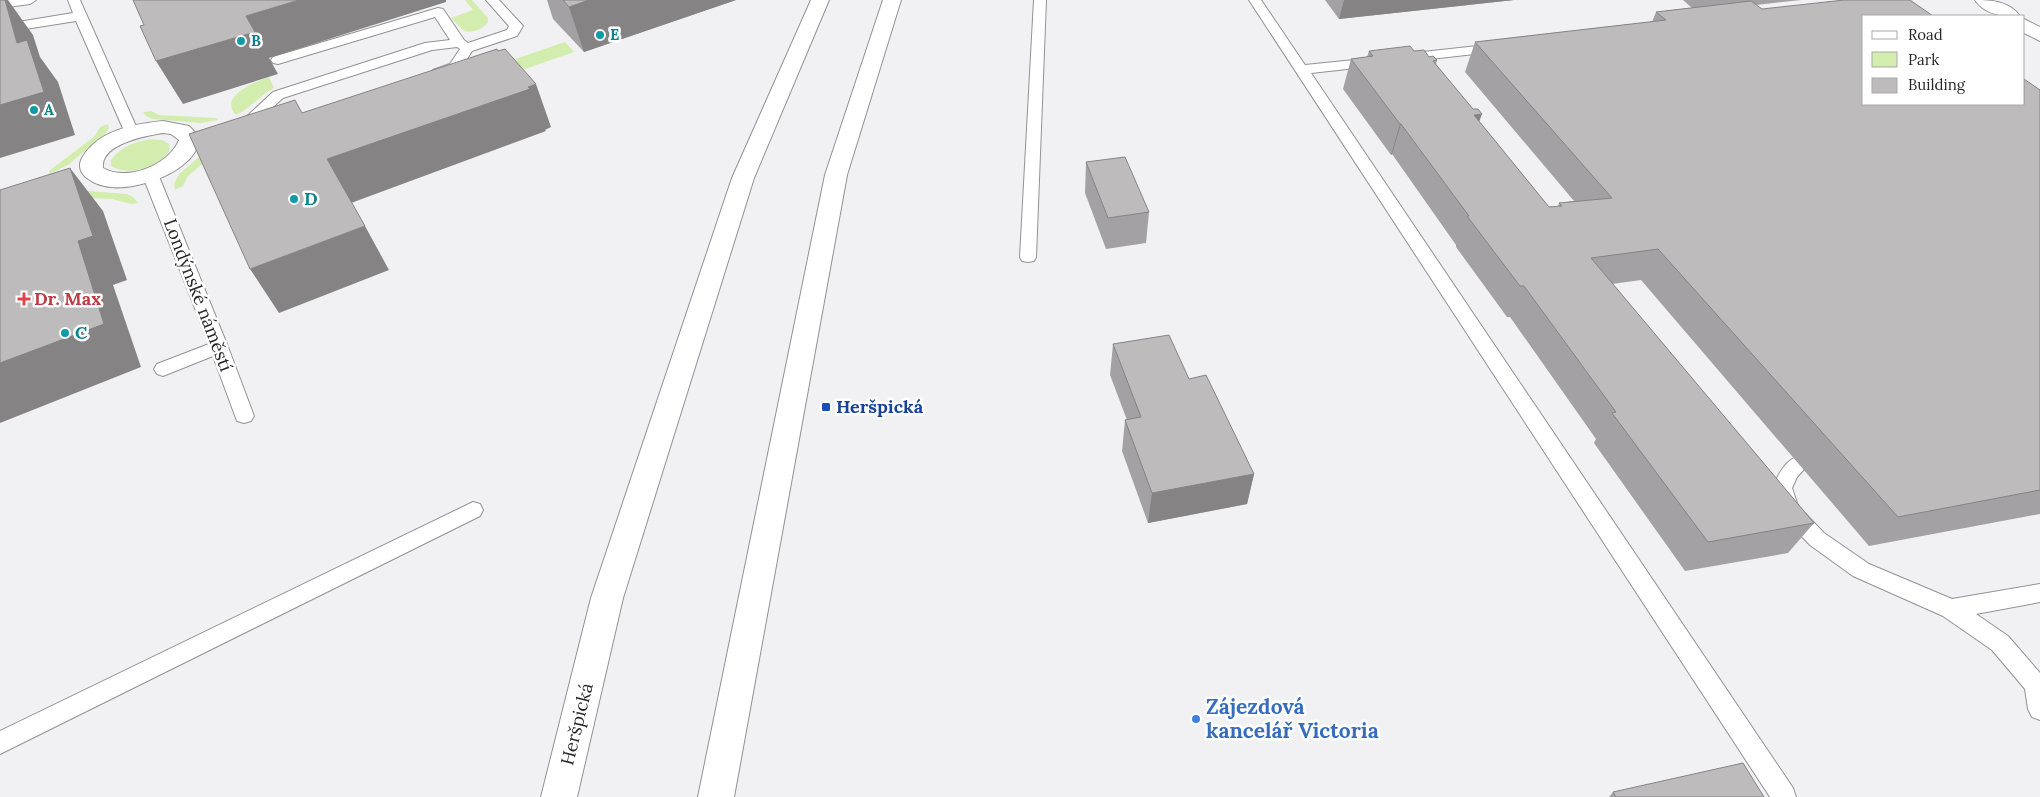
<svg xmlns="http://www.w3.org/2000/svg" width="2040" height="797" font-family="Lora,serif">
	<rect width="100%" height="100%" fill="#f1f1f4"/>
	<!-- green -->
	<g fill="#d3edae">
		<path d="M465,0h7l16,18v4c-6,8 -15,11 -24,9l-13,-13 22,-8z"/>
		<path d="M565,42l9,10 -72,25 2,-14z"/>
		<path d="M269,77l5,11c-14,7 -24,21 -38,27 -18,-19 20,-34 33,-38z"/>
		<path d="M151,111l8,4 58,3 1,2 -17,3 -48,-4 -7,-3 -3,-4z"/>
		<path d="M108,124l1,4 -4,6 -37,31 -19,9v-3l46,-35 5,-9z"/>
		<path d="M151,139l11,1 7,4 1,6c-12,18 -40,27 -59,16v-6c10,-14 24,-18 40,-21z"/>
		<path d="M200,156l8,3 -20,17 -5,10 -8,4 -1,-6 5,-10z"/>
		<path d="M76,190l51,4 6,3 5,6 -7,1 -19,-5 -24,-1z"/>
	</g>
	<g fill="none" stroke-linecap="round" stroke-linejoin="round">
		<defs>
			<g id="lane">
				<path d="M0,0h36l-6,4 -30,4z"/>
				<path d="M68,0h12l59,133 -2,3h-10l-2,-3 -49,-112 -76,12v-8l73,-12z"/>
				<path d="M486,0h13l24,26 -6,10 -45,15 -12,19 -22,7 -5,-1 -2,-3 2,-3 17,-6 10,-15 -3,-2 -25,3 -149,48 -28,25h-10l-2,-3 30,-28 152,-49 25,-3 -15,-23 -157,47 -5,-1 -2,-3 2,-3 165,-49 5,1 21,31 4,3 39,-13 2,-4z"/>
				<path d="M1034,0h12l-10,257 -2,4 -6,1 -6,-1 -2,-4z"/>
				<path d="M1249,0h12l44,65 69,-7 7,4 -7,4 -63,7 482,715 3,9h-26z"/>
				<path d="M1496,44l7,4 -2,3 -97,11 -7,-4 7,-4z"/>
				<path d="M150,169l5,2 3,3 70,173 26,69 -3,5 -7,2 -7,-2 -24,-65 -50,20 -6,-2 -3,-5 3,-5 52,-20 -67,-170 3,-3z"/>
				<path d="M1799,456l7,3 3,5 -12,13 -5,11 6,18 26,27 45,31 83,35 88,-15v18l-64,12 32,22 32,37v47l-8,-3 -4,-8 -3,-20 -33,-39 -49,-34 -90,-40 -43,-31 -28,-29 -10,-28c7,-14 12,-27 27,-32z"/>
				<path d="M473,502l7,2 3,6 -3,6 -480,238v-23z"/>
			</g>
			<g id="street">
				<path d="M1975,0c16,0 34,1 45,16 -17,1 -35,-1 -45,-16z"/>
				<path d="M2024,19l16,8v14l-16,-8z"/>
				<path d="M163,121l26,5 12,13c-4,10 -8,18 -17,25 -21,18 -73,34 -97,14 -7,-5 -9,-13 -5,-20 16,-28 52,-34 81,-37zM163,133l8,1 8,6c-10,25 -52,42 -76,28 -3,-24 42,-32 60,-35z"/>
			</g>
			<g id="highway">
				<path d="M811,0h18l-75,178 -131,420 -46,199h-36l50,-199 141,-420z"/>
				<path d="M883,0h18l-54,175 -113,622h-36l127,-622z"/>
			</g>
		</defs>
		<!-- lane casing -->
		<use href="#lane" stroke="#929296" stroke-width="2"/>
		<!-- street casing -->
		<use href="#street" stroke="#929296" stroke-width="2"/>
		<!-- highway casing -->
		<use href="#highway" stroke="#929296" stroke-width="2"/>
		<!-- lane -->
		<use href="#lane" fill="#fff" fill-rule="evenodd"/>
		<!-- street -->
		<use href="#street" fill="#fff" fill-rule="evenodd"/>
		<!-- highway -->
		<use href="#highway" fill="#fff" fill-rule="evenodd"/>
	</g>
	<!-- wall -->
	<g fill="#a3a1a3">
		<path d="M547,0h189l-152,52 -31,-33z"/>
		<path d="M1325,0h189l-175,19z"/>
		<path d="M1683,0h118l-45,5 6,4 278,81v424l-171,32 -228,-266 -29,4 202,239 -26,30 -103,18 -91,-128 2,-4 -86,-122h-3l-51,-70v-2l-64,-91 -1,1 -48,-66 8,-30 16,-2 2,-6h45l23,9 -1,5 43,56 70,86h9l1,-4 15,-2 -109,-129 10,-30 177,-20 4,-10 36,-4z"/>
		<path d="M1086,162l63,50 -3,31 -40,6 -21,-56z"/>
		<path d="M1113,344l76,35 65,95 -7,30 -99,19 -26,-72 3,-31h2l-17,-45z"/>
		<path d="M1613,792l151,5h-155z"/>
	</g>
	<!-- shaded-wall -->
	<g fill="#858384">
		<path d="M5,0h3l25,35 7,22 18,25 17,53 -75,23v-53l17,-62z"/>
		<path d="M299,0h147v2l-177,56 9,16 -95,30 -27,-43 90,-45z"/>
		<path d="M589,0h147l-152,52 -15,-45z"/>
		<path d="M1344,0h170l-175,19z"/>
		<path d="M536,84l15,43 -6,3 1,1 -195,72 -24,-44z"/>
		<path d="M1482,114l-11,30 3,-29z"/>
		<path d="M1400,124h1l-9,30 -1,1z"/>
		<path d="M70,168l33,43 24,69 -14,5 28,82 -141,56v-60l78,-122z"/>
		<path d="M365,226l24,44 -110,43 -29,-44z"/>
		<path d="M1254,474l-7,30 -99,19 4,-30z"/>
	</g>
	<!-- building -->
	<g fill="#bebbbd" stroke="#858384">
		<path d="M0,0h5l12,43 10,-3 17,52 -44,13z"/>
		<path d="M133,0h166l-53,16 9,16 -99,29 -16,-35 4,-1z"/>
		<path d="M563,0h26l-20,7z"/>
		<path d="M1844,0h66l23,16h-69v88h160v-25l16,11v400l-142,27 -240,-268 -67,9 223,265 -106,19 -96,-129 4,-1 -92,-126h-4l-53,-70h2l-68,-92h-1l-49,-65 22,-3 -4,-5 41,-5 4,5 10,-1 5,7 4,-1 4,4 -4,1 40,48h5l4,5 -8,1 75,92 13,-1 -3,-3 53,-5 -137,-156 191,-22 -10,-8 95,-11 11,8z"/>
		<path d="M497,49l1,2 7,-2 31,35 -8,3 2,2 -203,70 38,67 -115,43 -61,-135 106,-34 7,13z"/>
		<path d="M1125,157l24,55 -41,6 -22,-56z"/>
		<path d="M70,168l23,68 -15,5 26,83 -104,39v-173z"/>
		<path d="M1169,335l20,44 17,-4 48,99 -102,19 -27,-73 16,-3 -28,-73z"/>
		<path d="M1743,763l21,34h-148l-3,-5z"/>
	</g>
	<!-- markers -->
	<g fill="#0f9aa8" stroke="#fff" stroke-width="2">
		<circle cx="600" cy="35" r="5"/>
		<circle cx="241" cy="41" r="5"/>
		<circle cx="34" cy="110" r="5"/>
		<circle cx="294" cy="199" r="5"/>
		<circle cx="65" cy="333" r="5"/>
	</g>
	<path fill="#e0444e" stroke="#fff" stroke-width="2" d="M21.5 291.5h5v5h5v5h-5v5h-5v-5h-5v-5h5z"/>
	<rect fill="#1a4fb4" stroke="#fff" stroke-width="2" x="821" y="402" width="10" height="10" rx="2.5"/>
	<circle fill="#3f7fe0" stroke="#fff" stroke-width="2" cx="1196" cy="719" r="5"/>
	<g text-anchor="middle" stroke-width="5" stroke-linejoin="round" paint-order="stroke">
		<!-- far-culture labels -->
		<g font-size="15" font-weight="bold" fill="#0d838f" stroke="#fff" text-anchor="start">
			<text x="610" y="40">E</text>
			<text x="251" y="46">B</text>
			<text x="44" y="115">A</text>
		</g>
		<!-- culture labels -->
		<g font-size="18" font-weight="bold" fill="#0d838f" stroke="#fff" text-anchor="start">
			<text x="304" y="205">D</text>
			<text x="75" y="339">C</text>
		</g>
		<!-- street labels -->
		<g font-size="18" fill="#282829" stroke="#fff">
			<text transform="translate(198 295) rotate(69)" y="6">Londýnské náměstí</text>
			<text transform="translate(577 724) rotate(-76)" y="6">Heršpická</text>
		</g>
		<!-- health labels -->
		<g font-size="18" font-weight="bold" fill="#be3a42" stroke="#fff" text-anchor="start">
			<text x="34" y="305">Dr. Max</text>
		</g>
		<!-- transit labels -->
		<g font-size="18" font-weight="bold" fill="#164399" stroke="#fff" text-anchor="start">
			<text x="836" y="413">Heršpická</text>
		</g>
		<!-- near-shop labels -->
		<g font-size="21" font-weight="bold" fill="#366cbe" stroke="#fff" text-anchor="start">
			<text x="1206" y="714">Zájezdová<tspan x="1206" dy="24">kancelář Victoria</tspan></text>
		</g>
	</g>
	<!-- legend -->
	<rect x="1862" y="15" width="162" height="90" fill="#ffffff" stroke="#a9a9a9"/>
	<rect x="1872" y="31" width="25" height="8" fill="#ffffff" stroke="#a9a9a9"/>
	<text x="1908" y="40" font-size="15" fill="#282829">Road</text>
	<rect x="1872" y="52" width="25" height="15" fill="#d3edae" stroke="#a9a9a9"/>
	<text x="1908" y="65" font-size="15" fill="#282829">Park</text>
	<rect x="1872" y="78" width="25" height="15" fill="#bebbbd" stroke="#a9a9a9"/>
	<text x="1908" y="90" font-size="15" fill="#282829">Building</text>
</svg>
